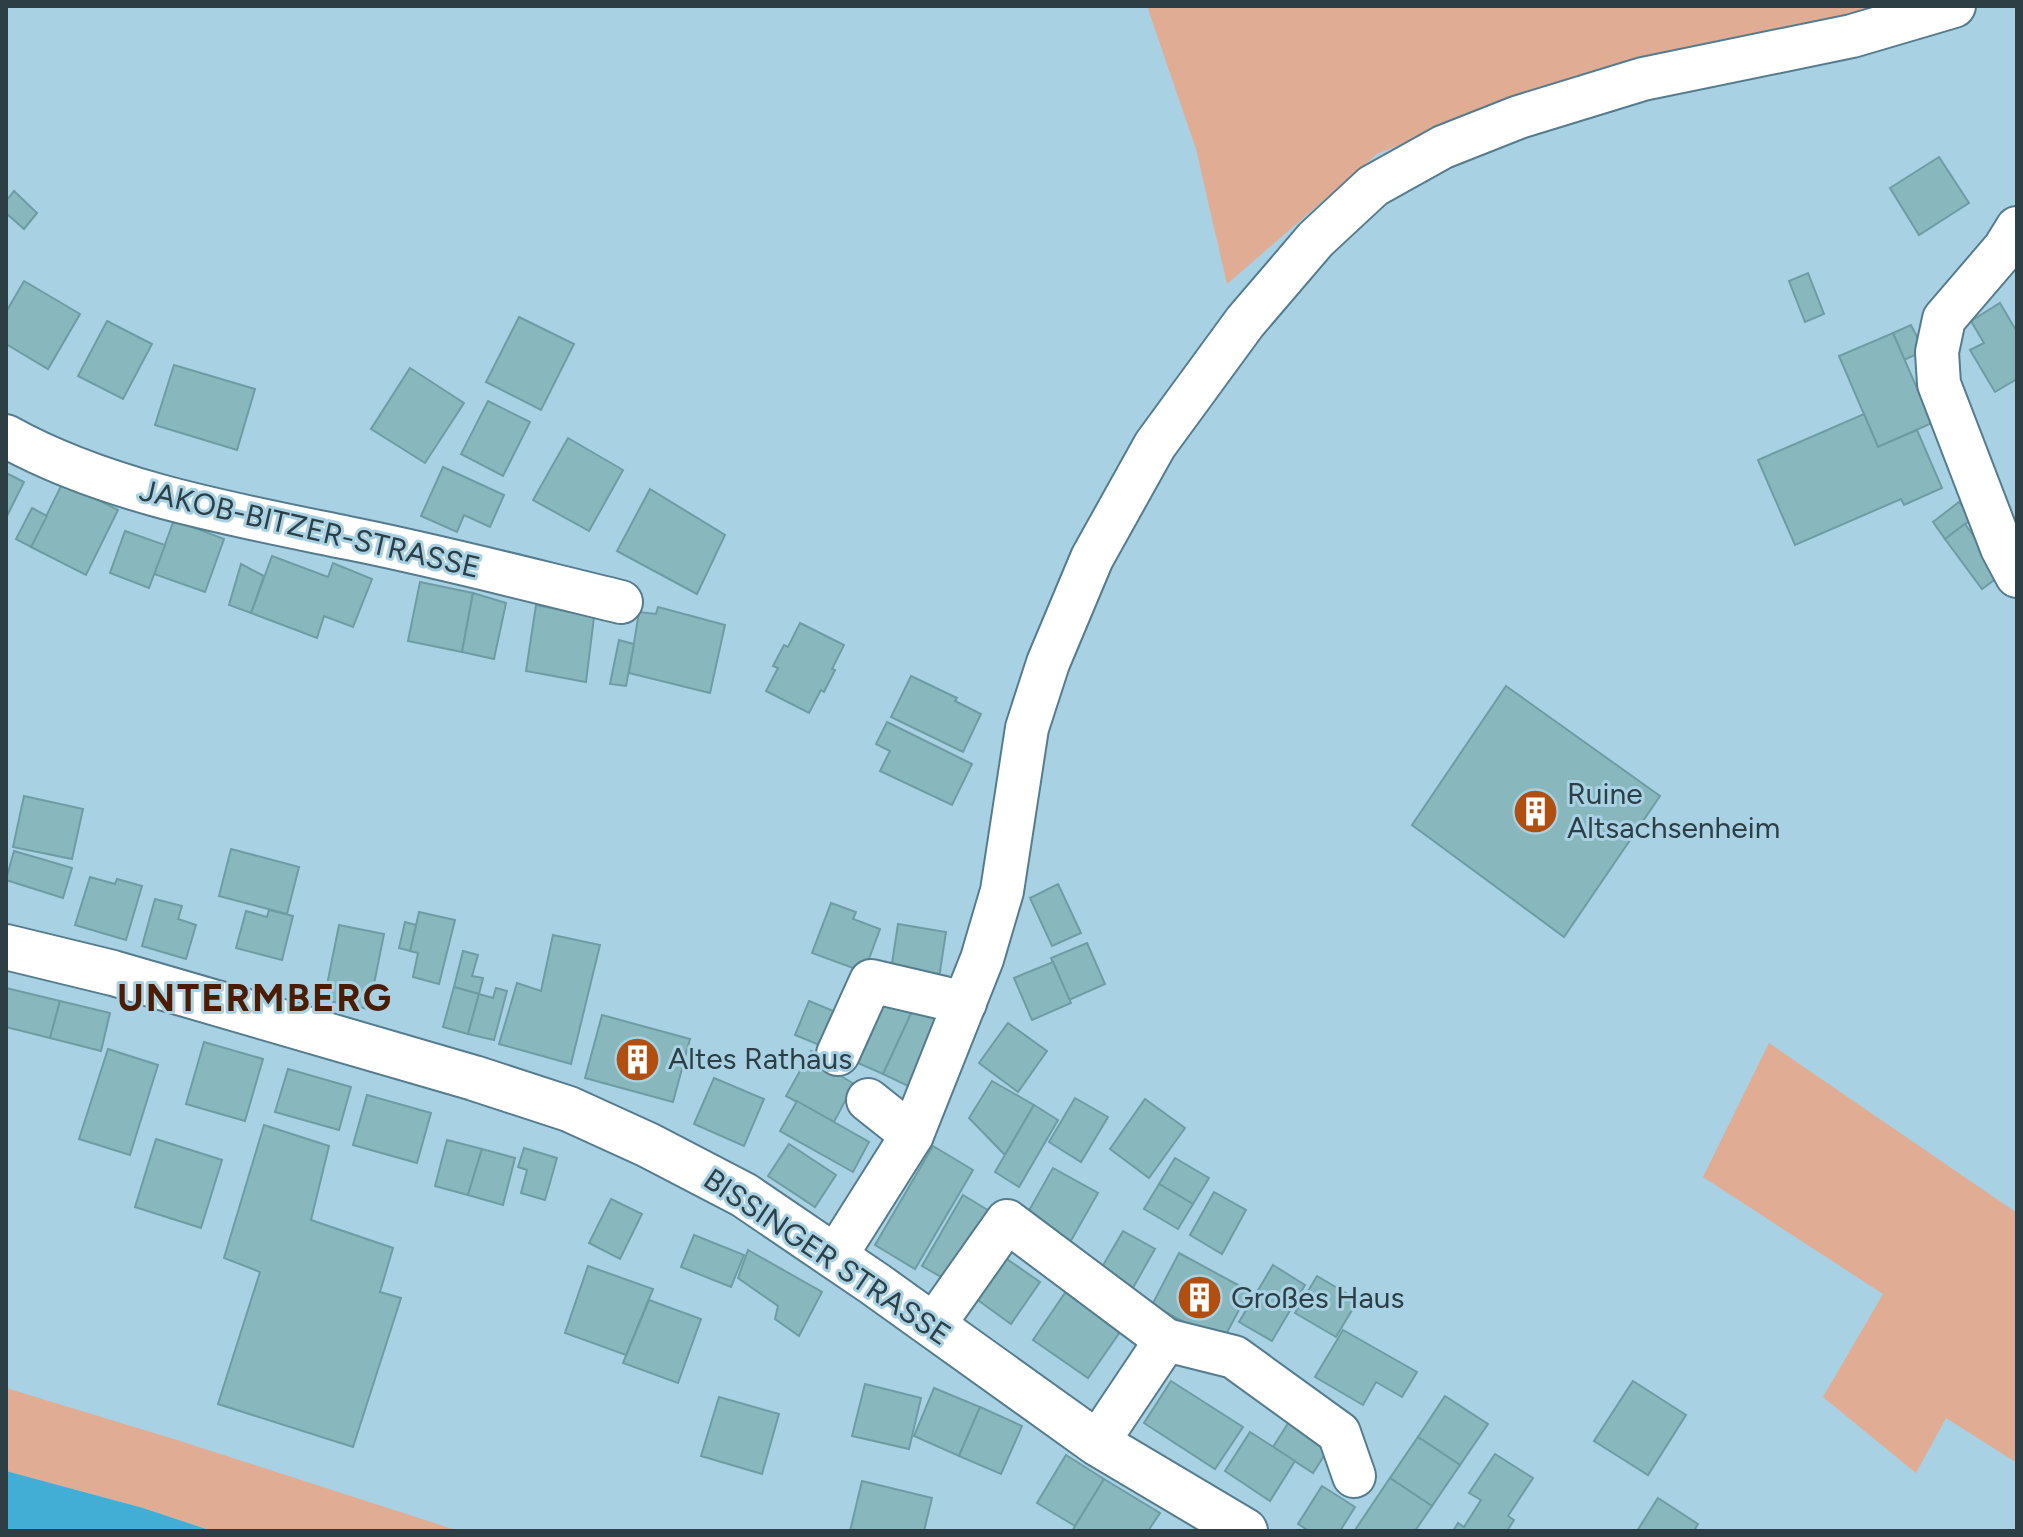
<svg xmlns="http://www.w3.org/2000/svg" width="2023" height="1537" font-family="Figtree,sans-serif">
	<rect width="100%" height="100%" fill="#a8d1e4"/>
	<!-- green -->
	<g fill="#e0ac93">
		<path d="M1147,6h751l-418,106 -103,42 -150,130 -31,-135z"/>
		<path d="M1769,1043l248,170v250l-71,-45 -30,55 -93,-76 60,-103 -180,-117z"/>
		<path d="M6,1388l171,52 282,91h-247l-69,-23 -137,-37z"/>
	</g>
	<!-- water -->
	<path fill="#42add5" d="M6,1471l137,37 69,23h-206z"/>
	<!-- building -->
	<g fill="#88b8be" stroke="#6e9ca3" stroke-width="2">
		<path d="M1939,157l30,46 -50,32 -29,-47z"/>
		<path d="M14,191l23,22 -13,16 -18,-16v-12z"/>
		<path d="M1808,273l16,41 -19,8 -16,-41z"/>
		<path d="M24,281l56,33 -32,55 -42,-25v-32z"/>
		<path d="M2000,303l17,29v47l-22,13 -25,-42 14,-7 -13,-22z"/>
		<path d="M519,317l55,27 -33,66 -55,-28z"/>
		<path d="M107,321l45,23 -29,55 -45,-23z"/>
		<path d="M1911,325l13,26 -20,9 -11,-27z"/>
		<path d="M1893,333l39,90 -54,24 -39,-91z"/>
		<path d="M174,365l81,24 -18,61 -82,-25z"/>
		<path d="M410,368l54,35 -39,60 -54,-34z"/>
		<path d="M488,401l42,21 -27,54 -42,-22z"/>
		<path d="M1864,414l14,33 39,-17 25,58 -38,17 -3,-6 -106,46 -37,-85z"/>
		<path d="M568,438l55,32 -34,61 -56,-31z"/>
		<path d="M443,467l61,28 -14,32 -26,-12 -7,17 -36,-16z"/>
		<path d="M6,473l18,9 -18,36z"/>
		<path d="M63,482l55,28 -32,65 -55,-28z"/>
		<path d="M650,489l75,46 -28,59 -80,-43z"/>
		<path d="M1959,502l13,17 -27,20 -12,-17z"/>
		<path d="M32,508l15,8 -16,31 -15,-8z"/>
		<path d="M174,520l50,19 -19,53 -51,-18z"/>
		<path d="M1965,524l36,51 -19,14 -37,-50z"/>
		<path d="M125,531l40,14 -16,43 -39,-15z"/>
		<path d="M272,556l56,21 5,-14 39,16 -19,48 -29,-11 -7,22 -66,-25z"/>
		<path d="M241,564l23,12 -13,37 -22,-8z"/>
		<path d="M420,582l53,11 -11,59 -54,-11z"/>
		<path d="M473,593l33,10 -12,56 -32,-7z"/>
		<path d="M536,605l58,12 -8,65 -60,-11z"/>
		<path d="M658,607l67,18 -15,68 -81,-20 10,-61 17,2z"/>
		<path d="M800,623l44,22 -12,24 3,1 -11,22 -3,-2 -12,23 -43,-22 12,-23 -5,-2 11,-21 4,2z"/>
		<path d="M619,640l15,4 -8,42 -16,-2z"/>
		<path d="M911,676l46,22 -2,3 26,13 -18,38 -72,-35z"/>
		<path d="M1506,686l154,110 -96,141 -152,-112z"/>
		<path d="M887,722l85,42 -20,41 -72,-34 10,-20 -14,-7z"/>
		<path d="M24,796l59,13 -11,50 -59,-12z"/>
		<path d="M231,849l68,18 -12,47 -68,-18z"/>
		<path d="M14,851l58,17 -9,30 -57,-18z"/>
		<path d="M90,877l25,7 2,-5 25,7 -16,54 -51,-15z"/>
		<path d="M1058,884l23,49 -29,13 -22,-48z"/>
		<path d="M155,899l27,7 -4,13 18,6 -10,34 -44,-13z"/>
		<path d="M831,903l25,9 -3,7 27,10 -16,43 -52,-19z"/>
		<path d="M269,910l24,6 -11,44 -46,-12 10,-37 21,6z"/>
		<path d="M419,912l36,8 -16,64 -26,-7 5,-24 -8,-2z"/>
		<path d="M405,922l11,3 -6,26 -11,-3z"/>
		<path d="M898,924l48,8 -7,46 -48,-8z"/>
		<path d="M339,925l45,9 -15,75 -45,-9z"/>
		<path d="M553,935l47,10 -29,119 -72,-20 18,-61 24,8z"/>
		<path d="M1087,943l18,41 -36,16 -18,-42z"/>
		<path d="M463,951l15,4 -6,21 11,2 -4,16 -25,-7z"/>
		<path d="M1053,962l18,41 -39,17 -18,-42z"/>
		<path d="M454,987l25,7 -11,40 -25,-7z"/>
		<path d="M6,988l54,13 -10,37 -44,-11z"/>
		<path d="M496,988l11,3 -13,49 -26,-6 11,-40 14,4z"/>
		<path d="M881,989l34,16 -32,69 -25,-11 15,-33 -9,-4z"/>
		<path d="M60,1001l50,12 -9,38 -51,-13z"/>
		<path d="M809,1001l34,14 -14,34 -34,-14z"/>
		<path d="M915,1005l24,11 -31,70 -25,-12z"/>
		<path d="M602,1015l88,24 -17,63 -88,-24z"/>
		<path d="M1008,1023l39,28 -29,41 -39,-29z"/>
		<path d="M204,1042l59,17 -18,62 -59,-17z"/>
		<path d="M108,1049l50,16 -28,90 -51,-16z"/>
		<path d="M811,1051l29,15 -4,7 18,11 -20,38 -48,-26z"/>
		<path d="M288,1069l63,18 -12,43 -64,-18z"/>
		<path d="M714,1078l50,21 -20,47 -50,-22z"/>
		<path d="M992,1081l42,24 -29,50 -36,-37z"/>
		<path d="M367,1095l64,18 -14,50 -64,-18z"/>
		<path d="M1075,1098l33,19 -27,45 -32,-20z"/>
		<path d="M1145,1099l40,29 -36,50 -39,-29z"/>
		<path d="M797,1101l72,41 -16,30 -73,-41z"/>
		<path d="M1034,1105l24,15 -39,67 -24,-15z"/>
		<path d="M264,1125l65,21 -18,74 82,28 -13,44 21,6 -48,149 -135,-43 42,-132 -36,-14z"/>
		<path d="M156,1139l66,21 -21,68 -66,-21z"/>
		<path d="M447,1140l35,9 -14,46 -33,-9z"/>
		<path d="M789,1144l47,31 -21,32 -47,-31z"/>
		<path d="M933,1146l40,24 -58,99 -40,-24z"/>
		<path d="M524,1148l33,10 -12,42 -24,-7 6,-23 -9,-3z"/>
		<path d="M482,1149l33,9 -12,47 -35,-10z"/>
		<path d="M1175,1158l34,20 -16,26 -34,-20z"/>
		<path d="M1053,1168l45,25 -30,53 -45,-25z"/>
		<path d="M1159,1184l34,20 -15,25 -34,-20z"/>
		<path d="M1214,1192l32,18 -24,44 -32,-19z"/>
		<path d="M963,1195l33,20 -41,70 -33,-19z"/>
		<path d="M611,1199l31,15 -22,45 -31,-16z"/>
		<path d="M1123,1231l32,18 -25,44 -32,-19z"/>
		<path d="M694,1235l50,20 -13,32 -50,-20z"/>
		<path d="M748,1250l74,42 -23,44 -24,-17 3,-13 -40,-28z"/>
		<path d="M1179,1253l70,38 -27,51 -70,-37z"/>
		<path d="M1004,1257l36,25 -29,42 -36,-26z"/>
		<path d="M1273,1265l32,20 -33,56 -33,-19z"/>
		<path d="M588,1266l65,23 -27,66 -61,-22z"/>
		<path d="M1317,1276l41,24 -22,37 -41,-24z"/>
		<path d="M1071,1284l56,38 -39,56 -55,-38z"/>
		<path d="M649,1300l52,19 -23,64 -55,-20z"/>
		<path d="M1343,1330l74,42 -15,25 -26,-15 -13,23 -48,-28z"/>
		<path d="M1171,1381l72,46 -28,42 -71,-46z"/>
		<path d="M1633,1381l53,34 -38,60 -54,-34z"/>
		<path d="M865,1384l56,14 -12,51 -57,-13z"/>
		<path d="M934,1388l46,19 -21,49 -45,-20z"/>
		<path d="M1445,1396l43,28 -28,41 -42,-28z"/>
		<path d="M719,1397l60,17 -17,60 -61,-18z"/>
		<path d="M980,1407l42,19 -21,48 -42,-18z"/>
		<path d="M1296,1411l40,26 -23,36 -40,-26z"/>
		<path d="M1250,1432l45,29 -25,40 -45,-30z"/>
		<path d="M1418,1437l42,28 -28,41 -42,-28z"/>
		<path d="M1495,1454l38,24 -25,38 6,4 -7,11h-54l5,-8 6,4 17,-27 -12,-7z"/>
		<path d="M1066,1455l38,24 -29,47 -38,-23z"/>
		<path d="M1390,1478l42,28 -17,25h-58l-2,-1z"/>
		<path d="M1104,1479l56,34 -12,18h-76z"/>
		<path d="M862,1481l70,17 -8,33h-74z"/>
		<path d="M1322,1486l33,21 -15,24h-31l-11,-7z"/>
		<path d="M1658,1498l40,26 -4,7h-57z"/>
	</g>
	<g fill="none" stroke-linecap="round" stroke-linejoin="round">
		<defs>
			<g id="minor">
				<path d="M2017,228l-13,21 -60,70 -7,33 2,32 63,164 15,28"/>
				<path d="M6,436c100,56 230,79 342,102 91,18 182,42 273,64"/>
				<path d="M838,1054l33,-73 94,22"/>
				<path d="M868,1100l44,35"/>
				<path d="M835,1257l77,-122 70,-176 20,-68 25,-163 21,-65 44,-105 63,-113 90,-123 71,-83 57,-53 70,-39 76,-30 124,-38 209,-43 102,-30"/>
				<path d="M933,1326l74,-105 159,119"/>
				<path d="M1097,1443l69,-103 68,17 105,76 15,43"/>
			</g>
			<path id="major" d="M6,947l107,26 361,105 95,31 79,36 96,50 131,89 222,159 148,88"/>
		</defs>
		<!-- minor casing -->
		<use href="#minor" stroke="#557c8d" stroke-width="46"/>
		<!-- major casing -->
		<use href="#major" stroke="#557c8d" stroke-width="48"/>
		<!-- minor -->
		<use href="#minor" stroke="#fff" stroke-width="42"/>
		<!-- major -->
		<use href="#major" stroke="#fff" stroke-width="44"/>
	</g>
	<!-- icons -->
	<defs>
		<symbol id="building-disc" viewBox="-11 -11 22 22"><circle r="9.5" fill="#b04f0f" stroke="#a8d1e4"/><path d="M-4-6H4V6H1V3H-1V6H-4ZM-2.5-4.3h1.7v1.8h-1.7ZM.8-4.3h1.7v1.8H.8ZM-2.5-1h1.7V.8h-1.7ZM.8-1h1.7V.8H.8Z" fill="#fff"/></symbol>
	</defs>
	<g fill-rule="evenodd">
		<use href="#building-disc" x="1510" y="786" width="51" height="51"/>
		<use href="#building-disc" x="612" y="1034" width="51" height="51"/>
		<use href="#building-disc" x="1174" y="1272" width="51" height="51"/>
	</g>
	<g text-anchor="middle" stroke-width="6" stroke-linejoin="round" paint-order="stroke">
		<!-- street labels -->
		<g font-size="30" fill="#2d3e45" stroke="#a8d1e4">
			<text transform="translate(310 529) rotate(13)" y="10">JAKOB-BITZER-STRASSE</text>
			<text transform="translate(827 1257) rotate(34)" y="10">BISSINGER STRASSE</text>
		</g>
		<!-- poi labels -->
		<g font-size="30" fill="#2d3e45" stroke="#a8d1e4" text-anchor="start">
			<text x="1567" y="804">Ruine<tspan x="1567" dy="34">Altsachsenheim</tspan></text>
			<text x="668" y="1069">Altes Rathaus</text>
			<text x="1231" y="1308">Großes Haus</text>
		</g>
		<!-- district labels -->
		<g font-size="38" font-weight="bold" letter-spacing="2" fill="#4b1c01" stroke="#a8d1e4">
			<text x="255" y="1011">UNTERMBERG</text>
		</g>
	</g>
	<!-- border -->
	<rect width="2023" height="1537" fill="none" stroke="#2d3e45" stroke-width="16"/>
</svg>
